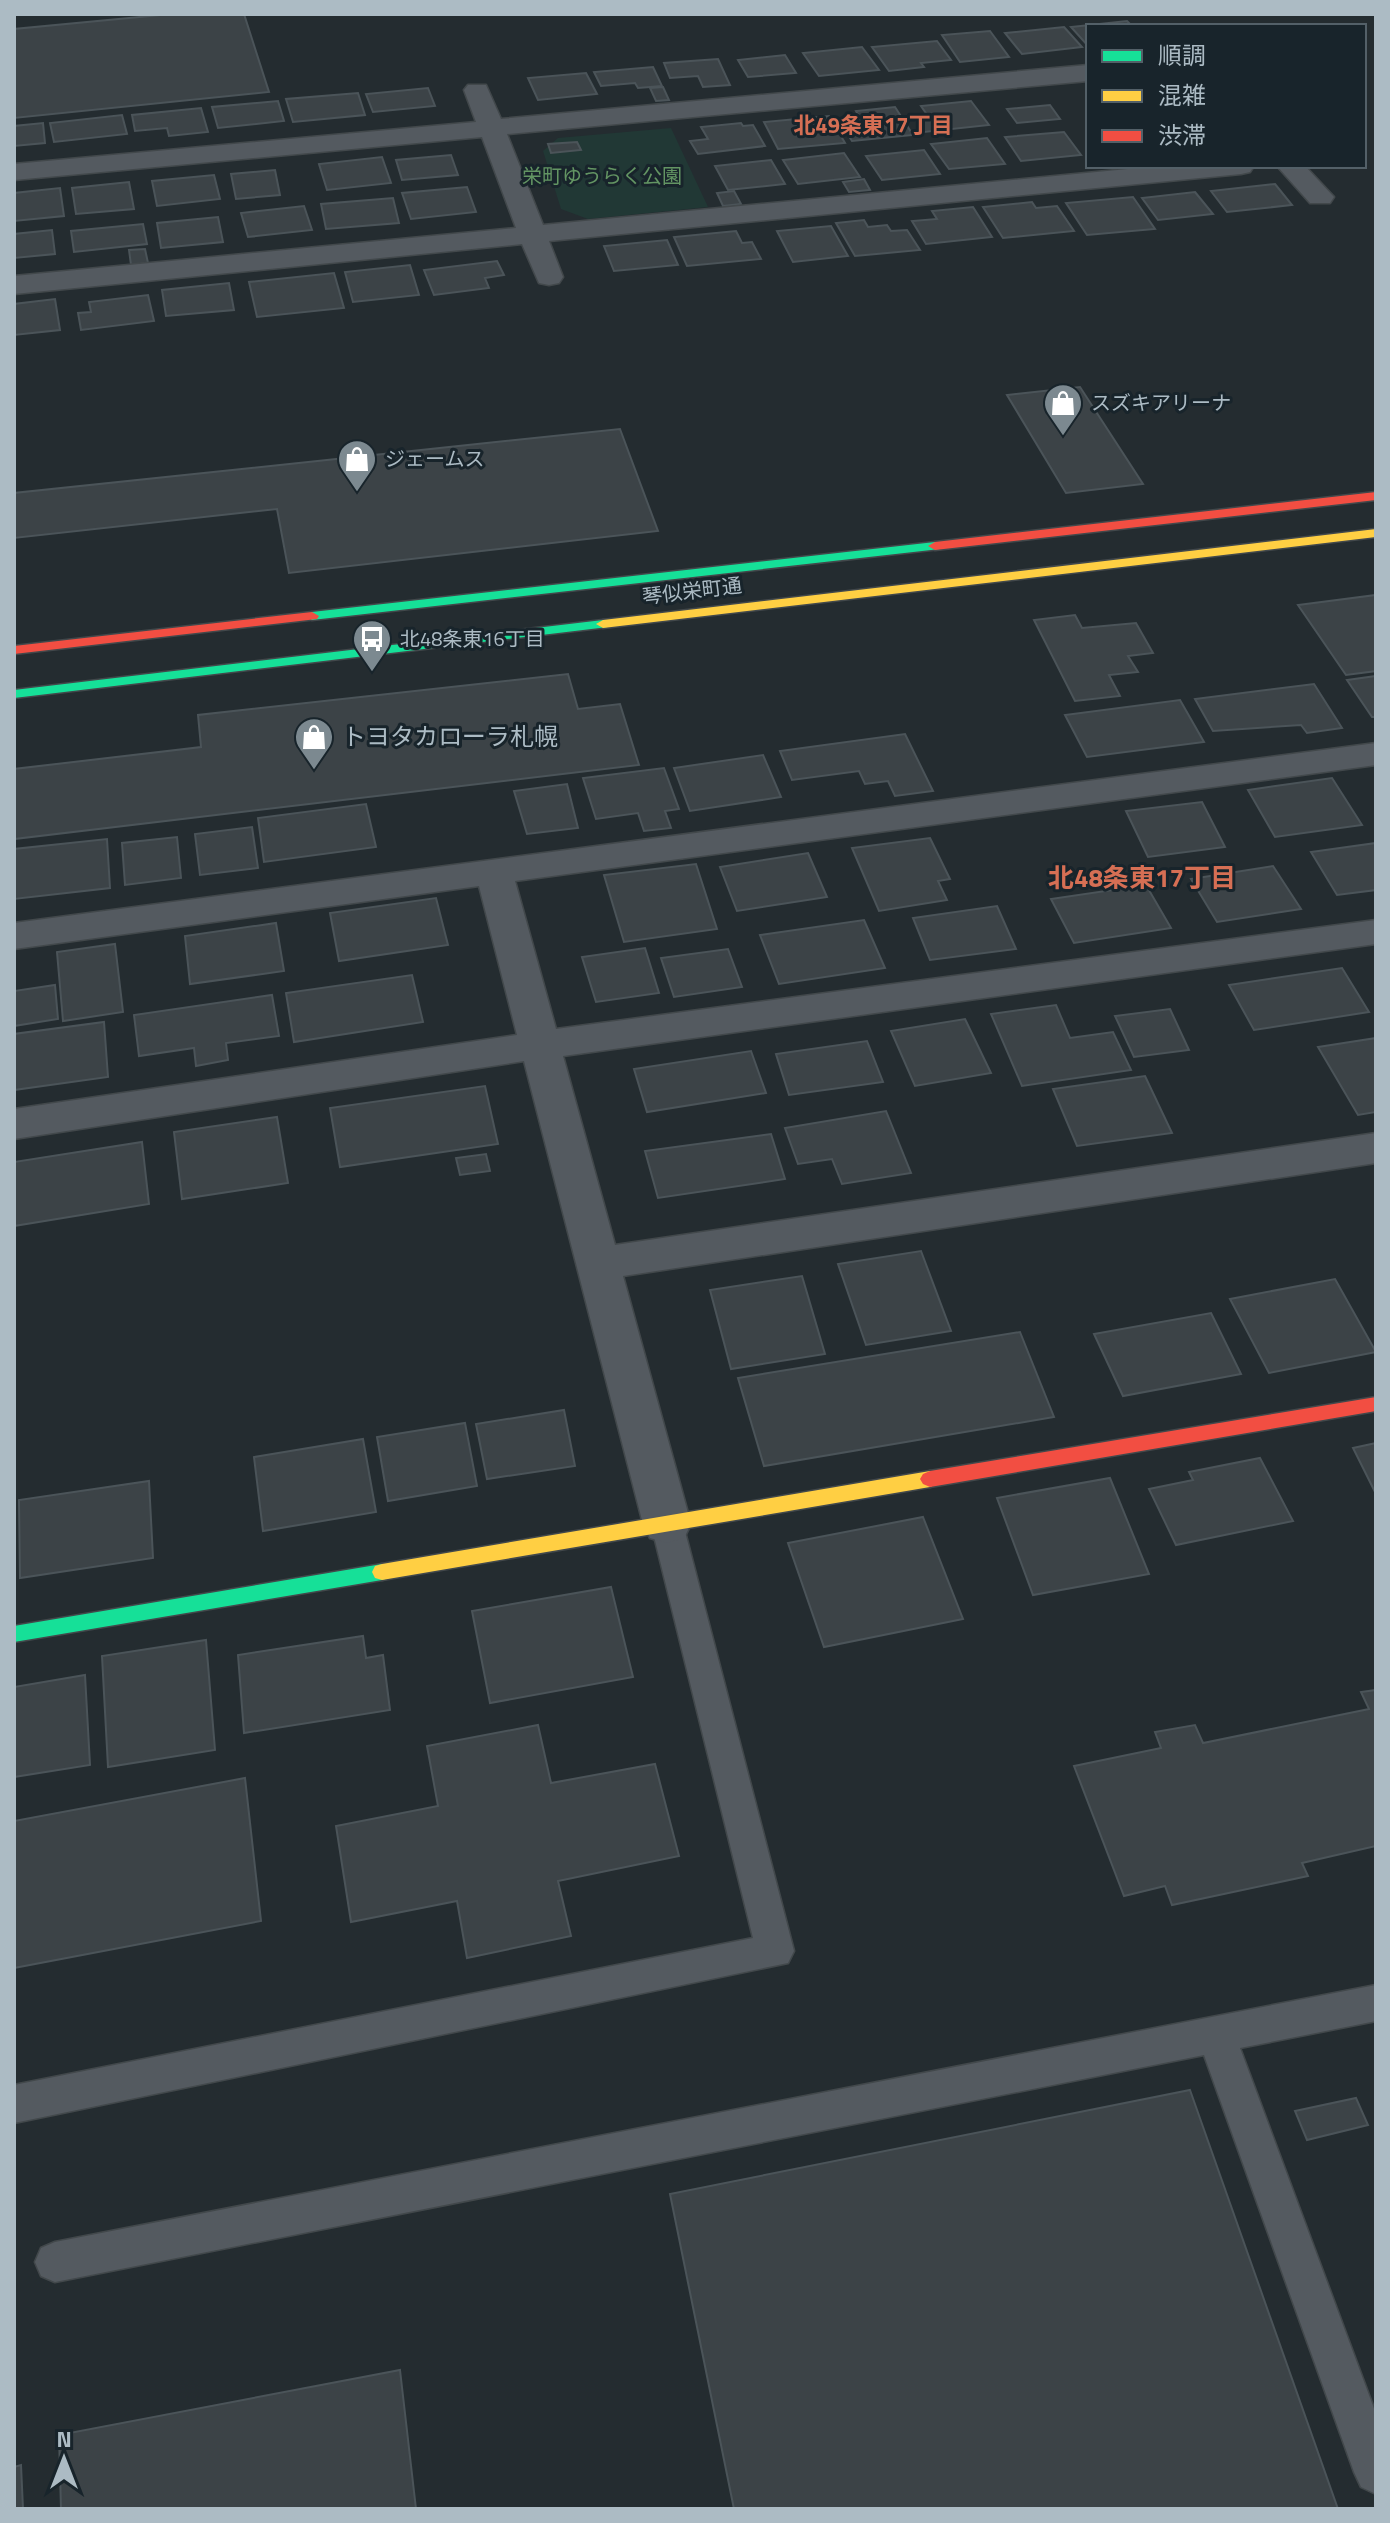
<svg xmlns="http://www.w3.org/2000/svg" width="1390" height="2523" font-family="'Titillium Web','Noto Sans JP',sans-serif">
	<rect width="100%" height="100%" fill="#242c30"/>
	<!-- green -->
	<path fill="#213835" d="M671,128l37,79 -120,12 -27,-10 -18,-58 15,-13z"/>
	<!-- building -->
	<g fill="#3c4347" stroke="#4b5459" stroke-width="2">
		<path d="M171,14h73l25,78 -255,26v-89z"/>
		<path d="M1127,21l5,5h-44v20l-17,-19z"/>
		<path d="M1064,27l18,20 -60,7 -17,-21z"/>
		<path d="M990,31l19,26 -49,5 -18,-27z"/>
		<path d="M937,41l14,19 -30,3 3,4 -35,4 -17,-24z"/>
		<path d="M862,47l17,23 -60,6 -16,-23z"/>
		<path d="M785,55l11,18 -48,4 -10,-17z"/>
		<path d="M718,59l12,26 -27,2 -5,-11 -28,2 -6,-15z"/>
		<path d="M653,67l9,19 -24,2 -3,-5 -34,3 -7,-14z"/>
		<path d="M586,73l11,21 -59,6 -10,-22z"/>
		<path d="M663,87l6,13 -13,1 -6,-13z"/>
		<path d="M428,88l7,18 -62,6 -7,-18z"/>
		<path d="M358,93l7,22 -72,7 -7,-23z"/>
		<path d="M278,101l6,20 -66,7 -6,-21z"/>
		<path d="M971,101l18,24 -65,7 -8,-12 14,-1 -9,-13z"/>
		<path d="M1050,105l10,14 -43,4 -10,-14z"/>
		<path d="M895,107l18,28 -61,6 -13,-20 21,-3 -4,-7z"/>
		<path d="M201,108l7,24 -39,4 -2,-8 -32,3 -3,-16z"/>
		<path d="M122,115l5,19 -73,8 -4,-19z"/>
		<path d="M829,116l16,27 -67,6 -14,-27z"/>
		<path d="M43,123l2,20 -31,3v-20z"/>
		<path d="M741,123l2,3 10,-1 12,21 -67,8 -8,-13 18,-2 -7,-12z"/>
		<path d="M1064,132l17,23 -60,6 -16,-24z"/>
		<path d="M987,138l18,26 -56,5 -18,-25z"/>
		<path d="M577,142l4,8 -30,3 -3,-9z"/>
		<path d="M924,150l16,24 -58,6 -16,-24z"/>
		<path d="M844,153l16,24 -62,7 -15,-24z"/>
		<path d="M451,155l7,20 -56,5 -6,-20z"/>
		<path d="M382,157l9,26 -64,7 -8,-26z"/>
		<path d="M771,160l14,24 -57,6 -13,-24z"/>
		<path d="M275,170l5,25 -44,4 -5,-25z"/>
		<path d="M214,175l6,24 -63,7 -5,-25z"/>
		<path d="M864,179l6,11 -21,2 -6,-10z"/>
		<path d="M129,182l5,27 -58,5 -4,-26z"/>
		<path d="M1275,184l17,21 -65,7 -16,-21z"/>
		<path d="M467,187l9,25 -65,7 -9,-26z"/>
		<path d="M60,188l4,28 -50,5v-28z"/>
		<path d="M734,191l7,13 -18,2 -6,-13z"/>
		<path d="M1195,192l18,22 -55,6 -16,-22z"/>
		<path d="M1133,197l22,32 -68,6 -21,-32z"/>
		<path d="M393,198l6,25 -73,6 -5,-25z"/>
		<path d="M1032,202l4,6 21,-2 17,25 -71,7 -20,-31z"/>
		<path d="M304,206l8,24 -64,7 -7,-24z"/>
		<path d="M973,207l19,30 -66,7 -14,-23 25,-2 -5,-8z"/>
		<path d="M218,217l5,25 -62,6 -4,-25z"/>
		<path d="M864,220l4,7 19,-2 4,6 16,-1 13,20 -65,6 -19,-33z"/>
		<path d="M143,224l4,20 -73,8 -3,-21z"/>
		<path d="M831,226l17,30 -55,6 -16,-31z"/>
		<path d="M52,230l3,24 -41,4v-24z"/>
		<path d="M736,231l6,12 10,-1 9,17 -74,7 -13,-29z"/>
		<path d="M667,240l11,25 -64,6 -10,-25z"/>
		<path d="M145,249l3,14 -17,2 -2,-15z"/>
		<path d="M497,261l7,14 -19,3 4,10 -55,7 -10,-25z"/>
		<path d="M410,265l9,30 -66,7 -8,-30z"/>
		<path d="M334,273l10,35 -87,9 -8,-35z"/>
		<path d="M229,283l5,27 -68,6 -4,-26z"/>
		<path d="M148,295l6,26 -73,9 -3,-17 13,-1 -2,-10z"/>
		<path d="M55,299l5,31 -46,5v-31z"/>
		<path d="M1080,387l63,97 -77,9 -59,-98z"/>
		<path d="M620,429l38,102 -369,42 -12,-64 -263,29v-45z"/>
		<path d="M1376,595v76l-30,4 -48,-70z"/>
		<path d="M1075,615l7,13 54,-5 17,30 -25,3 10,16 -29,3 11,21 -45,5 -41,-81z"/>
		<path d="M568,674l10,35 42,-5 19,61 -625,74v-70l187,-22 -3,-32z"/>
		<path d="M1376,676v41h-4l-25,-37z"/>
		<path d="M1314,684l28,44 -35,5 -6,-8 -88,6 -18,-32z"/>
		<path d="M1180,700l24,42 -117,15 -22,-42z"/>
		<path d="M905,734l28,57 -38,5 -7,-15 -23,3 -6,-13 -67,9 -12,-29z"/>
		<path d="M763,755l18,42 -91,14 -16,-43z"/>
		<path d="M664,768l15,41 -14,2 6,17 -27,3 -6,-18 -42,6 -13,-41z"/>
		<path d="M1332,778l30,47 -87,12 -27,-47z"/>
		<path d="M567,784l11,44 -51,6 -13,-43z"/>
		<path d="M1202,802l23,45 -77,10 -22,-46z"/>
		<path d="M366,804l10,43 -112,15 -6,-44z"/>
		<path d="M252,827l6,41 -58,7 -5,-41z"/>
		<path d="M177,837l4,41 -56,7 -3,-42z"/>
		<path d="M930,838l20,41 -12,2 9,19 -68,11 -27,-63z"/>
		<path d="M107,839l3,49 -96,11v-50z"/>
		<path d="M1376,843v47l-39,5 -26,-43z"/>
		<path d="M808,853l19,44 -90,14 -17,-44z"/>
		<path d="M696,864l21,65 -93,13 -20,-67z"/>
		<path d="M1273,866l28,43 -84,13 -26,-43z"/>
		<path d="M1146,885l25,43 -97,15 -23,-44z"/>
		<path d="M436,898l12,47 -109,16 -9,-48z"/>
		<path d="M997,906l19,43 -86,11 -17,-42z"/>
		<path d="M864,920l21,48 -106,16 -19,-49z"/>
		<path d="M276,923l8,48 -94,13 -5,-48z"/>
		<path d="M115,944l8,68 -60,9 -6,-69z"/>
		<path d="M645,948l14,45 -63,9 -14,-45z"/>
		<path d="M728,949l14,38 -68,10 -13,-39z"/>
		<path d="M1342,968l27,44 -115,18 -25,-45z"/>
		<path d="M412,975l11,47 -129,20 -8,-49z"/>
		<path d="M55,985l3,34 -44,7v-35z"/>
		<path d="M272,995l7,41 -53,7 2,17 -32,6 -2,-18 -55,8 -5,-41z"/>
		<path d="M1056,1005l14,33 43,-6 18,38 -109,16 -31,-72z"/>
		<path d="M1170,1009l19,41 -55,7 -19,-41z"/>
		<path d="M965,1019l26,54 -76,13 -24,-55z"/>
		<path d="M104,1022l4,55 -94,13v-56z"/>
		<path d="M1376,1038v74l-18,3 -40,-68z"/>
		<path d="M867,1041l16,41 -94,13 -13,-41z"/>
		<path d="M751,1051l15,42 -119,19 -13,-43z"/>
		<path d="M1145,1076l27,57 -95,13 -24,-57z"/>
		<path d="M485,1086l13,58 -158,23 -10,-59z"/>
		<path d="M886,1111l25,62 -69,11 -10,-25 -34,5 -13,-36z"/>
		<path d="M277,1117l11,66 -106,16 -8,-67z"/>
		<path d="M771,1134l14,45 -127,19 -13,-47z"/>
		<path d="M142,1142l7,62 -135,22v-64z"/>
		<path d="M486,1154l4,17 -30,4 -4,-17z"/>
		<path d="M921,1251l30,80 -85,14 -28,-81z"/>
		<path d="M802,1276l23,78 -94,15 -21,-79z"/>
		<path d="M1335,1279l41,73 -107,21 -39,-74z"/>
		<path d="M1211,1313l30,61 -118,22 -29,-62z"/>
		<path d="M1020,1332l34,85 -290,49 -26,-88z"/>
		<path d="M564,1410l11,56 -88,13 -11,-55z"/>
		<path d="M465,1423l12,63 -89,15 -11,-64z"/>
		<path d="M363,1439l13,73 -113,19 -9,-74z"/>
		<path d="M1376,1443v51l-23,-46z"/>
		<path d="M1260,1458l33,63 -117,24 -27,-56 44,-9 -4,-8z"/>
		<path d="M1110,1478l39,96 -116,21 -36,-97z"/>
		<path d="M149,1481l4,77 -133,20 -1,-78z"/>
		<path d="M923,1517l40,102 -139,28 -36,-104z"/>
		<path d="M611,1587l22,90 -143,26 -18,-92z"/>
		<path d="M363,1636l3,22 17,-3 7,55 -146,23 -6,-78z"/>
		<path d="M206,1640l9,110 -107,17 -6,-111z"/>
		<path d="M85,1675l5,90 -76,12v-90z"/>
		<path d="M1376,1690v156l-74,17 6,13 -136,29 -7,-19 -41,10 -50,-130 87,-18 -6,-16 40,-7 8,18 166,-34 -8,-17z"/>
		<path d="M538,1725l13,58 104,-19 24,92 -121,25 13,55 -104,22 -10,-57 -106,21 -15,-96 102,-20 -11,-60z"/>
		<path d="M245,1778l16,143 -247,47v-147z"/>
		<path d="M1190,2090l148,419h-604l-64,-315z"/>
		<path d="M1356,2098l12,27 -61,15 -12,-29z"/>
		<path d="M400,2370l16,139h-355l-2,-74z"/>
		<path d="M21,2465l2,44h-9v-42z"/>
	</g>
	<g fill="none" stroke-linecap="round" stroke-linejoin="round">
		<defs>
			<g id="lane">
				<path d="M667,1511l12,4 4,9 111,427 -6,12 -774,160v-38l739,-147 -102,-414 4,-9z"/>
				<path d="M1376,1985v36l-136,27 136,366v80l-15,-7 -7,-15 -150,-417 -1149,227 -14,-6 -6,-14 6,-14 14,-6z"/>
			</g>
			<g id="street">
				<path d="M1088,65v16l-581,53 36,91 616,-59h95l-4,6 -9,2 -692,67 14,36 -4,6 -10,2 -10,-2 -17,-39 -508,50v-18l502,-48 -34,-91 -468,43v-16l462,-42 -12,-32 4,-5h18l15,34z"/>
				<path d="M1277,166h28l29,31 -4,6h-20z"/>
				<path d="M1376,743v22l-861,116 41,148 820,-109v24l-813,112 52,189 761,-112v30l-753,113 68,248 -7,14 -17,5 -17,-5 -7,-14 -119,-463 -510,78v-30l503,-74 -38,-149 -465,63v-26z"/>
			</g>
			<g id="fast">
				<path d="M935,542l7,4 -2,3 -628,71 -7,-4 7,-4z"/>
				<path d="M603,620l5,1v6l-594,71v-8z"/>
				<path d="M382,1564l7,2 3,6 -3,6 -7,2 -368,62v-16z"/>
			</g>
			<g id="slow">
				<path d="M1376,529v8l-773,91 -7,-4 7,-4z"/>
				<path d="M930,1471l7,3 3,5 -3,5 -7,3 -548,93 -7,-2 -3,-6 3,-6 7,-2z"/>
			</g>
			<g id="jam">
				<path d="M1376,492v8l-441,50 -7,-4 7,-4z"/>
				<path d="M312,612l7,4 -2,3 -303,35v-8z"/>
				<path d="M1376,1397v14l-446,76 -7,-3 -3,-5 3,-5 7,-3z"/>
			</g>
		</defs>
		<!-- lane casing -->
		<use href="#lane" stroke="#42484b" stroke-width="3"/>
		<!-- street casing -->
		<use href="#street" stroke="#42484b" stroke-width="3"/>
		<!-- fast casing -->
		<use href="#fast" stroke="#42484b" stroke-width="3"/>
		<!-- slow casing -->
		<use href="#slow" stroke="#42484b" stroke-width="3"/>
		<!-- jam casing -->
		<use href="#jam" stroke="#42484b" stroke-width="3"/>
		<!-- lane -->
		<use href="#lane" fill="#545a60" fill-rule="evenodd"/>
		<!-- street -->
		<use href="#street" fill="#545a60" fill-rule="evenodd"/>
		<!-- fast -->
		<use href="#fast" fill="#16e098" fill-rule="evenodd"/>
		<!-- slow -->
		<use href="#slow" fill="#ffcf43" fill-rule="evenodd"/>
		<!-- jam -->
		<use href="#jam" fill="#f24e42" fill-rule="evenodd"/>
	</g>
	<!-- icons -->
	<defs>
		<symbol id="shop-pin" viewBox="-11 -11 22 30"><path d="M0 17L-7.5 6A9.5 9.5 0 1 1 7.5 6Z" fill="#7c8990" stroke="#18242b"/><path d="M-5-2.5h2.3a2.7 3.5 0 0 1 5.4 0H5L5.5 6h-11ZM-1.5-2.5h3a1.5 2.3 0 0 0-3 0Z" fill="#fff"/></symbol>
		<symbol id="bus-pin" viewBox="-11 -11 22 30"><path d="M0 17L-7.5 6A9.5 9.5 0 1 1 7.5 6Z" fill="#7c8990" stroke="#18242b"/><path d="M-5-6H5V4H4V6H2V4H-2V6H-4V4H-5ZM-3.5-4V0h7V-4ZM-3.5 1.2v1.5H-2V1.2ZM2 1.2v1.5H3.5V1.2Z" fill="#fff"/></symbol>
	</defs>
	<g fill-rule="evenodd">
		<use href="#shop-pin" x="1041" y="381" width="44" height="60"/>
		<use href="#shop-pin" x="335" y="437" width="44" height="60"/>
		<use href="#bus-pin" x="350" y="617" width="44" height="60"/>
		<use href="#shop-pin" x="292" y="715" width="44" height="60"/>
	</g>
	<g text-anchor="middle" stroke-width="6" stroke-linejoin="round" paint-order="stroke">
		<!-- far-park labels -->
		<g font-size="20" fill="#639563" stroke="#18242b">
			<text x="602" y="183">栄町ゆうらく公園</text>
		</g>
		<!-- far-poi labels -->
		<g font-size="20" fill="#acbbc4" stroke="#18242b" text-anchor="start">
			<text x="1091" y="410">スズキアリーナ</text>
			<text x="385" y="466">ジェームス</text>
			<text x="400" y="646">北48条東16丁目</text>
		</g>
		<!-- far-street labels -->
		<g font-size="20" fill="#acbbc4" stroke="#18242b">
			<text transform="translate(692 591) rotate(-7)" y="7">琴似栄町通</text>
		</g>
		<!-- far-neighbourhood labels -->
		<g font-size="22" font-weight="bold" fill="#d66f54" stroke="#18242b">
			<text x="873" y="133">北49条東17丁目</text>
		</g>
		<!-- poi labels -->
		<g font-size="24" fill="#acbbc4" stroke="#18242b" text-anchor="start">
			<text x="342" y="745">トヨタカローラ札幌</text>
		</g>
		<!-- neighbourhood labels -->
		<g font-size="26" font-weight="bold" fill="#d66f54" stroke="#18242b">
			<text x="1142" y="887">北48条東17丁目</text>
		</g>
	</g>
	<!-- border -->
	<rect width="1390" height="2523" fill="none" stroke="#acbbc4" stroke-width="32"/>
	<!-- legend -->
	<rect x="1086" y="24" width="280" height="144" fill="#18242b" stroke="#536068" stroke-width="2"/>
	<rect x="1102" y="50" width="40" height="12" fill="#16e098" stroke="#536068" stroke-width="2"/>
	<text x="1158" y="64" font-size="24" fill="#acbbc4">順調</text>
	<rect x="1102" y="90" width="40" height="12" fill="#ffcf43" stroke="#536068" stroke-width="2"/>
	<text x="1158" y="104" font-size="24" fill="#acbbc4">混雑</text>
	<rect x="1102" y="130" width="40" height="12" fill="#f24e42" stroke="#536068" stroke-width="2"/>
	<text x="1158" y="144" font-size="24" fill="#acbbc4">渋滞</text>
	<!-- north arrow -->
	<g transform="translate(64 2459)" stroke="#18242b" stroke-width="6" paint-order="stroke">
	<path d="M0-6L14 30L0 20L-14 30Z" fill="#acbbc4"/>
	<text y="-12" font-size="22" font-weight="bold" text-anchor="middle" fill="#acbbc4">N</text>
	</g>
</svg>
